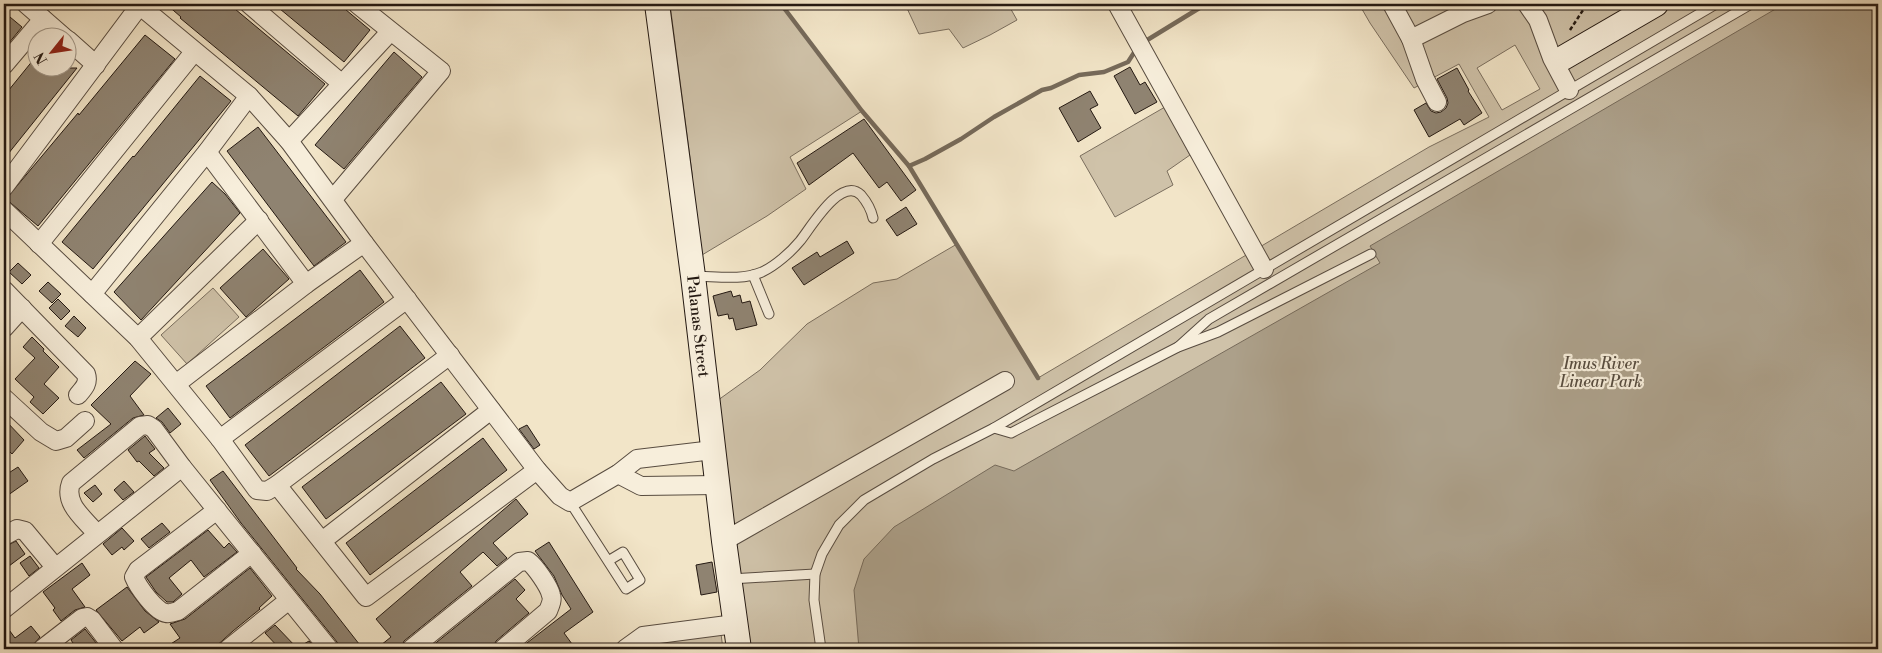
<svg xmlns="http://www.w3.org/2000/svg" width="1882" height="653" font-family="'Libre Bodoni',serif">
	<rect width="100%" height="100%" fill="#f2e5c8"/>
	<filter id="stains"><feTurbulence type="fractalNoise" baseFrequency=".004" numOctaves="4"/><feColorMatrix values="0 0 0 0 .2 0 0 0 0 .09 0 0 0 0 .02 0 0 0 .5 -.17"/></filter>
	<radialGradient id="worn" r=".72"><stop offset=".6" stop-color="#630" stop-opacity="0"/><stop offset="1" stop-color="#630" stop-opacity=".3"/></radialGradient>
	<!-- green -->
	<g fill="#cfc2a9" stroke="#7a6e5e" fill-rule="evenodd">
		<path d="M670,4h111l81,107 -72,46 16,32 -39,27 -70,42 -5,-85z"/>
		<path d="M905,4h103l9,16 -27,15 -27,13 -14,-19 -30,5z"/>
		<path d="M1359,4h519v645h-1131l-33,-246 46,-33 47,-46 66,-41 24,-4 60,-35 81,134 391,-231 60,-30 -30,-53 -45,24 -44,-65zM1515,45l25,44 -38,21 -25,-42z"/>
		<path d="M1165,107l25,48 -23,16 6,14 -58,32 -35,-61z"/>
		<path d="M213,288l26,29 -52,47 -26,-29z"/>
		<path d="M721,634l2,15h-84l14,-6z"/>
	</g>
	<!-- water -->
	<path fill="#aca08a" stroke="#766a5a" d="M1784,4h94v645h-1019l-5,-59 10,-31 30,-32 101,-62 19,6 366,-208 -10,-17z"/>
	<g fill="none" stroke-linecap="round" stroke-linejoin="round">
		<!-- stream -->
		<g stroke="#766a5a" stroke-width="4.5">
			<path d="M781,4l81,107 47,55 129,212"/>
			<path d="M1220,4l2,3 9,-3"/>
			<path d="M1144,42l62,-38"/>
			<path d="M909,166l16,-7 36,-20 33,-22 48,-27 9,-2 28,-13 25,-3 24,-10 9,-14"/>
		</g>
	</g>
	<!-- building -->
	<g fill="#8f8371" stroke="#241912">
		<path d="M166,4h63l96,80 -27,32 -118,-98 1,-1z"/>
		<path d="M274,4h65l31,26 -26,32z"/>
		<path d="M4,12l18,15 -18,22z"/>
		<path d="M145,35l30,24 -137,167 -32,-27 72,-86 1,2z"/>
		<path d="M394,52l28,25 -78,92 -29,-24z"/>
		<path d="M38,54v14h39l-73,91v-63z"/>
		<path d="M1130,67l10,18 5,-3 12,20 -22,12 -21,-38z"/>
		<path d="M1457,68l12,22 -1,1 14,22 -18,12 -4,-6 -31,18 -15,-27 12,-7 5,8 5,2 5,-1 5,-4 2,-5 -1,-5 -10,-19z"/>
		<path d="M200,76l31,25 -138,168 -31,-27 71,-86 1,1z"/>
		<path d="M1090,91l8,14 -8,4 11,19 -23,14 -19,-34z"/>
		<path d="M864,119l52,71 -15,11 -14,-19 -8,6 -26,-35 -44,32 -12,-22z"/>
		<path d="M258,127l88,115 -32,24 -87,-115z"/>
		<path d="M212,182l13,12 15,19 -99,107 -27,-28z"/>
		<path d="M906,207l11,17 -20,12 -11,-16z"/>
		<path d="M847,241l7,12 -50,32 -12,-17 25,-16 3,5z"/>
		<path d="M263,249l26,30 -43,38 -26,-29z"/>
		<path d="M18,263l13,12 -9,9 -13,-12z"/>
		<path d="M360,270l24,32 -154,116 -24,-32z"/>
		<path d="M48,282l13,12 -9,9 -13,-12z"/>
		<path d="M731,291l2,6 7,-2 2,8 8,-2 7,24 -21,5 -3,-12 -4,1 -1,-5 -10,2 -5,-20z"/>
		<path d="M58,299l12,12 -9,9 -12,-12z"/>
		<path d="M74,316l12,12 -8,9 -13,-11z"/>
		<path d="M400,326l25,32 -156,118 -24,-31z"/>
		<path d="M32,337l12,12 -1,2 16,16 -15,17 15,14 -16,16 -13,-12 4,-5 -19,-18 20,-21 -12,-11z"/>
		<path d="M135,361l16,13 -21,22 14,19 -11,3 -49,40 -7,-8 34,-26 -20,-19z"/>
		<path d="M441,382l25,32 -140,105 -24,-32z"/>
		<path d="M168,408l13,16 -11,9 -8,-11 -6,-4z"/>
		<path d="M4,419l20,21 -12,14 -8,-8z"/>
		<path d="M527,425l13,20 -6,4 -15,-20z"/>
		<path d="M145,436l10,13 -6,4 15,15 -10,8 -15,-15 -2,1 -9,-12z"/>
		<path d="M483,438l24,32 -137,105 -24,-32z"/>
		<path d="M18,467l10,14 -24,17v-22z"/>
		<path d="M223,471l74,97 -1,1 24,25 43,55h-24l-2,-7 -96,-119 -31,-43z"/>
		<path d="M124,481l10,11 -11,8 -9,-10z"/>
		<path d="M95,485l7,9 -9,8 -9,-9z"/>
		<path d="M516,499l12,15 -35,29 14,15 -10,8 -14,-14 -23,20 12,14 -68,55 -3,8h-25l15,-12 -15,-18z"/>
		<path d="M162,523l8,9 -21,16 -8,-9z"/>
		<path d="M122,528l12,13 -10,9 -2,-3 -10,8 -9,-11z"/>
		<path d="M208,530l16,18 5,-5 8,9 -33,25 -13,-17 -22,18 13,16 -9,8h-6l-11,-10 -10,-15z"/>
		<path d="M16,541l9,13 -16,12 -5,-8v-11z"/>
		<path d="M549,542l44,70 -29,21 8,11 -7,5h-40l-2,-3 48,-37 -9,-14 -8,-19 -19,-25z"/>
		<path d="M30,556l9,12 -10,8 -9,-13z"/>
		<path d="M712,562l5,30 -16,3 -5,-30z"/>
		<path d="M82,563l8,12 -18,14 13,18 -10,3 -14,11 -8,-11 2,-2 -12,-16z"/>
		<path d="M250,568l22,28 -13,12 1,1 -27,22 -20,18h-50l17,-11 -10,-14 15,-5z"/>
		<path d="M515,579l10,11 -9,9 13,14 -33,28 -3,7 -58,1 -3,-3z"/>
		<path d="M127,587l18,24 14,11 -15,11 -4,-6 -18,14 -26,-31z"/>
		<path d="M4,623l11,15 16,-12 9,11 -10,12h-26z"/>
		<path d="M275,625l22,23 12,-7 7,8h-36l-15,-16z"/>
		<path d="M85,629l16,20h-24l-6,-9z"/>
	</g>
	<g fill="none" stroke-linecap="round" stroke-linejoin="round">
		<defs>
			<g id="lane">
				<path d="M753,275l16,39"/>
				<path d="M693,276c22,0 48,5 69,-4 13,-6 29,-20 38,-31 10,-12 41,-66 61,-46 6,7 10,14 12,23"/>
				<path d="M1178,347l31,-28 542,-315"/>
				<path d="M994,428l17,5 167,-86 40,-15 153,-78"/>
				<path d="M570,502l56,87 14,-9 -17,-28 -15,9"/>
				<path d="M730,579l85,-5"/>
				<path d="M821,649l-7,-49 1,-26 7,-20 17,-29 25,-25 69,-41 61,-31 722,-424"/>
			</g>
			<g id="street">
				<path d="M26,4l39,34"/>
				<path d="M138,4l111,92 40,45 75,102 173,227 23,26 10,6 48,-28 19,-15 76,-9"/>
				<path d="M249,4l92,79"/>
				<path d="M1117,4l147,265"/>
				<path d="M1392,4l19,35 14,40 12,23"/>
				<path d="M1527,4l11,16 14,38 17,32"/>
				<path d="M1411,39l52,-26 25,-9"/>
				<path d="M68,40l28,25"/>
				<path d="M4,65l39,-46"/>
				<path d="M289,141l101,-109"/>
				<path d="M207,152l99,132"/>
				<path d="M4,187l136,-182"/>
				<path d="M333,199l108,-128 -84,-67"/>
				<path d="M4,210l134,128 82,101 37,51 10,1 10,-6 173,-130"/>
				<path d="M39,244l155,-192"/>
				<path d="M4,290l82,84c3,9 -2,14 -8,21"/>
				<path d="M92,294l115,-142 42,-56"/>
				<path d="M4,328l18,-20"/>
				<path d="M138,338l121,-118"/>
				<path d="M176,384l130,-100 58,-41"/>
				<path d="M4,398l37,34 15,9 10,-3 19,-17"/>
				<path d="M220,439l187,-140"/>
				<path d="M618,474l23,12 76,-1"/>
				<path d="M277,485l89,112 171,-127"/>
				<path d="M217,510l-79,60 -4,7c4,10 22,35 32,36 4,1 9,-1 12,-2l74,-58"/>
				<path d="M97,534c-12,-15 -34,-30 -26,-51l69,-57 8,-1 6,4 28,38 147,182"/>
				<path d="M4,536l13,-7 8,2 30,36"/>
				<path d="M322,541l169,-131"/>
				<path d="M724,541l281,-160"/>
				<path d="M4,609l178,-142"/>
				<path d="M42,649l40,-31 5,-1 5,3 22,29"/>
				<path d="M228,649l61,-49"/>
				<path d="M411,649l108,-87 9,-1c7,5 21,25 23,34 2,5 -1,11 -3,16l-45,38"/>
				<path d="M625,649l18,-13 92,-12"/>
			</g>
			<g id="secondary">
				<path id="s1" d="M657,4l36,272 31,265 15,108"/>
				<path d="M1563,58l93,-54"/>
			</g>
		</defs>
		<!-- lane casing -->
		<use href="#lane" stroke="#584c40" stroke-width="11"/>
		<!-- street casing -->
		<use href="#street" stroke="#584c40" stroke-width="20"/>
		<!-- secondary casing -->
		<use href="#secondary" stroke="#241912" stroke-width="26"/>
		<!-- path -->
		<path stroke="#241912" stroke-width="2.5" stroke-dasharray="4 2.5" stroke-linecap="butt" d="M1570,30l17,-26"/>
		<!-- lane -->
		<use href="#lane" stroke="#f7eedb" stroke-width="9"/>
		<!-- street -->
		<use href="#street" stroke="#f7eedb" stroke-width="18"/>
		<!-- secondary -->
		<use href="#secondary" stroke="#f7eedb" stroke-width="24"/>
	</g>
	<g text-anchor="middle" stroke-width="4.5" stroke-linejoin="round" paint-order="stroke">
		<!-- street labels -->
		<g font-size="16" fill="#241912" stroke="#f7eedb">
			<text dy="6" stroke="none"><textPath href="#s1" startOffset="325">Palanas Street</textPath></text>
		</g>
		<!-- park labels -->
		<g font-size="16" font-style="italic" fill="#574c3f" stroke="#f7eedb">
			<text x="1601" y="369">Imus River<tspan x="1601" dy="18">Linear Park</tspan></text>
		</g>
	</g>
	<!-- margin -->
	<rect width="1882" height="653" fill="none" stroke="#f2e5c8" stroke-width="20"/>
	<rect x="5" y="5" width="1872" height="643" fill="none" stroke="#241912" stroke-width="2.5"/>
	<rect x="10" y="10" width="1862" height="633" fill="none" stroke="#241912"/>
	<!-- north arrow -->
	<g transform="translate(52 52) rotate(240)"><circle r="24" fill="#f7eedb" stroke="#a3998b"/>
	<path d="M0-4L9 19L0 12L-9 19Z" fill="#8f2418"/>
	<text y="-8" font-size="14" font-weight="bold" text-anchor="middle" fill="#241912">N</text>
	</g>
	<rect width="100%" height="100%" filter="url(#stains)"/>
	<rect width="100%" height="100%" fill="url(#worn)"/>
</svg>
